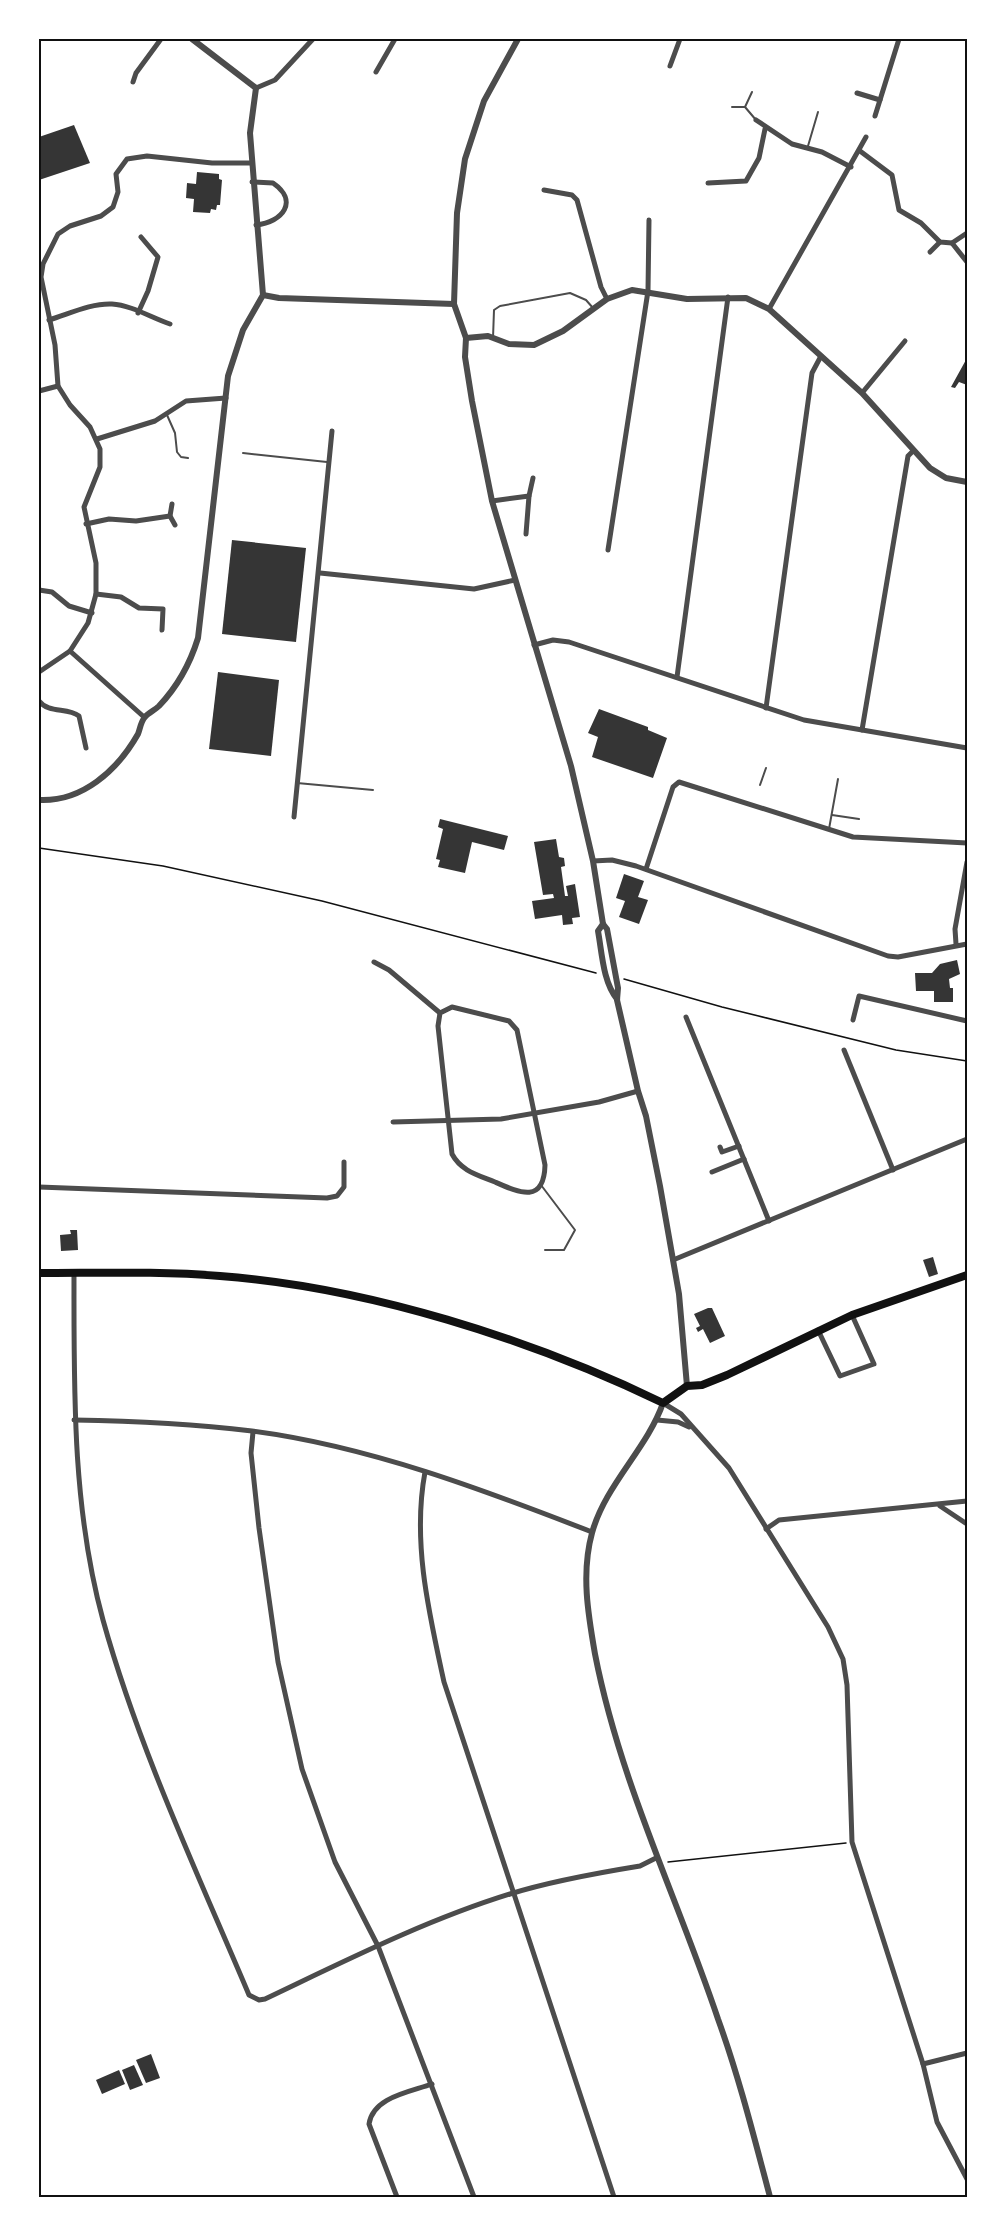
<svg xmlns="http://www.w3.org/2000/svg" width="1006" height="2236" font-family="Montserrat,sans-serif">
	<rect width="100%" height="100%" fill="#fff"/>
	<!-- building -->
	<g fill="#353535">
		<path d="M74,125l16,38 -51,17v-43z"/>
		<path d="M197,172l22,2v5l3,1 -2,25h-3l-1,5 -5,-1 -1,4 -17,-1 1,-13 -8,-1 1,-15 9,1z"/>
		<path d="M967,358v27l-8,-3 -4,6 -4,-1z"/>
		<path d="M232,540l74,8 -10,94 -74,-8z"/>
		<path d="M218,672l61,8 -8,76 -62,-7z"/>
		<path d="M599,709l49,18v3l19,8 -14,40 -61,-21 6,-20 -10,-4z"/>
		<path d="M440,819l68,17 -4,14 -32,-8 -7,31 -27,-6 2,-7 -4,-1 7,-30 -5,-2z"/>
		<path d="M556,839l3,18 5,1 1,8 -4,1 4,29h3l-2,-10 9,-2 5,33 -8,1 1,6 -10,1 -1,-10 -27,4 -3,-18 22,-3 -1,-4 -10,1 -9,-53z"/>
		<path d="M624,874l20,7 -6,16 10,3 -9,24 -20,-7 6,-16 -9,-3z"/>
		<path d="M957,960l3,14 -11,5 1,9h3v14h-19v-11h-18l-1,-18h17l8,-9z"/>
		<path d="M70,1230h7l1,20 -17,1 -1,-16 11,-1z"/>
		<path d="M933,1257l5,17 -9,3 -6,-17z"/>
		<path d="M708,1308h4l13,28 -15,7 -7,-14 -5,3 -2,-4 4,-2 -6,-12z"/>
		<path d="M151,2054l9,24 -14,5 -10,-23z"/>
		<path d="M134,2065l9,20 -13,5 -8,-20z"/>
		<path d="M119,2070l6,14 -23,10 -6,-14z"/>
	</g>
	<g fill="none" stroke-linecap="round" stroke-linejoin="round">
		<!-- path -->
		<g stroke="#111" stroke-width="1.5">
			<path d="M39,848l124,18 159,35 274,72"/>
			<path d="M624,979l98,28 174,43 71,11"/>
			<path d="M668,1862l178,-19"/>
		</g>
		<!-- service -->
		<g stroke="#4c4c4c" stroke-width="2">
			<path d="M732,107h13l7,-15"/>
			<path d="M745,107l11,13"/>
			<path d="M808,146l10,-34"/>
			<path d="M493,338l1,-28 6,-4 70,-13 16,7 7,8"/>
			<path d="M167,415l8,18 2,19 4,5 7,1"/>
			<path d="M243,453l84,9"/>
			<path d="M297,783l76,7"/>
			<path d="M760,785l6,-17"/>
			<path d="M832,815l27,4"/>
			<path d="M829,829l9,-50"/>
			<path d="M541,1185l34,45 -11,20h-19"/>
		</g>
		<!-- minor -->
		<g stroke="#4c4c4c" stroke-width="5">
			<path d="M670,66l10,-27"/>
			<path d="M376,72l19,-33"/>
			<path d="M133,82l3,-9 25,-34"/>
			<path d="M256,88l19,-8 38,-41"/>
			<path d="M857,93l23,7"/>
			<path d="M875,116l24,-77"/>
			<path d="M756,120l36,24 30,8 29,15"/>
			<path d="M860,151l32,24 7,35 22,13 19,19 12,1 15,19"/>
			<path d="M252,182l21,1c26,18 10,39 -17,42"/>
			<path d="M708,183l38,-2 13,-23 6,-29"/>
			<path d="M544,190l28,5 5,5 24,87 6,12"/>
			<path d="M952,243l15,-10"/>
			<path d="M930,252l10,-10"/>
			<path d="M769,309l97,-172"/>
			<path d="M138,313l10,-22 10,-34 -17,-20"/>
			<path d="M49,320c20,-6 42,-17 63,-16 19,1 40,14 58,20"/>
			<path d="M39,391l19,-5"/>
			<path d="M862,393l43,-52"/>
			<path d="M97,439l58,-18 31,-20 40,-3"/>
			<path d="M492,501l37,-5 4,-18"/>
			<path d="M172,504l-2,12 5,9"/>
			<path d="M86,524l23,-5 27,2 34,-5"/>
			<path d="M526,534l3,-38"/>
			<path d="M608,550l40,-259 1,-71"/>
			<path d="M320,573l154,16 41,-9"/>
			<path d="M39,590l13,2 17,14 23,7"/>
			<path d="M96,594l25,3 18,11 24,1 -1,21"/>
			<path d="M534,645l19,-5 16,2 235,78 163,28"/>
			<path d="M39,672l31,-21"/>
			<path d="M677,677l51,-380"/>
			<path d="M39,701c10,13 28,6 40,15l7,32"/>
			<path d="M766,708l46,-335 9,-17"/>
			<path d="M144,717l-74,-66 18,-28 8,-29v-31l-12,-56 16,-40v-18l-10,-22 -20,-22 -12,-19 -3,-41 -14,-68 2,-13 15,-30 12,-8 31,-10 12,-9 5,-15 -2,-18 11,-15 20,-3 65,7h39"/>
			<path d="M862,730l46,-274 5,-5"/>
			<path d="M294,817l38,-386"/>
			<path d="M593,861l19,-1 24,6 252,90 10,1 69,-13"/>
			<path d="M646,869l27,-82 6,-5 174,55 114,6"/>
			<path d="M956,944l-1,-15 12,-67"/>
			<path d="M374,962l15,8 51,43"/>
			<path d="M452,1007l57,14 8,9 28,135c-1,39 -25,28 -50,17 -17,-7 -34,-11 -43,-28l-14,-128 2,-13z"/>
			<path d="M686,1017l83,204"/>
			<path d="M853,1020l6,-24 108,25"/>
			<path d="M844,1050l49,120"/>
			<path d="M393,1122l108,-3 98,-17 39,-11"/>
			<path d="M720,1147l2,5 17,-6"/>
			<path d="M712,1172l32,-13"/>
			<path d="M39,1187l288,11 10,-2 7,-9v-25"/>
			<path d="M673,1260l294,-121"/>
			<path d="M74,1273c0,116 -2,234 29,347 36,129 94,252 146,375l10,5 6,-1c80,-38 161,-79 245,-105 41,-13 87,-21 130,-28l16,-8"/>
			<path d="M818,1330l22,46 34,-12 -22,-49"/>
			<path d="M663,1403l18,11 48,54 99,159 15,32 4,26 5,157 71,222 14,58 30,57"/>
			<path d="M74,1420c60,1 119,4 178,11 116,15 232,59 340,101"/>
			<path d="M657,1420l21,2 11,5"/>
			<path d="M253,1432l-2,21 8,75 19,134 24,107 33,93 43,84 96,251"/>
			<path d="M425,1472c-13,70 4,141 19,210l170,515"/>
			<path d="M940,1506l27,18"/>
			<path d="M766,1529l13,-9 188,-19"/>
			<path d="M923,2064l44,-11"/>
			<path d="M397,2197l-28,-73c4,-27 41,-32 63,-40"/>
		</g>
		<!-- tertiary -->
		<g stroke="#4c4c4c" stroke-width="6">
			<path d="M518,39l-34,62 -19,58 -8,54 -3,91 12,34 -1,19 7,44 20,100 79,265 22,95 10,63 4,5 11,59 -1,12 21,91 8,25 14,70 19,108 8,92"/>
			<path d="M263,295l16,3 175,6"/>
			<path d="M466,338l22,-2 21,8 25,1 29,-14 44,-32 25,-9 55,9 59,-1 23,11 93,84 68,75 16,10 21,4"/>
			<path d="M39,800c43,2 78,-29 99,-66 2,-5 3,-13 7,-17 3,-4 10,-7 14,-11 19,-20 31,-42 39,-68l30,-262 15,-46 20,-35 -13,-162 6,-45 -64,-49"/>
			<path d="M603,924l-5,7c4,22 5,51 19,68"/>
			<path d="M663,1403c-16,46 -58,82 -71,130 -11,40 -4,81 3,121 25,128 82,243 123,365 21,58 36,118 52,178"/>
		</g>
		<!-- primary -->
		<path stroke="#111" stroke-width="8" d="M39,1273c61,0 121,-2 181,3 147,11 311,63 443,127l24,-17 15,-1 25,-10 125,-60 115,-40"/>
	</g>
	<!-- border -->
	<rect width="1006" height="2236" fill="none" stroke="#ffffff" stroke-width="81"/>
	<rect x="40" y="40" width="926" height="2156" fill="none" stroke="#111" stroke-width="2"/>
</svg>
